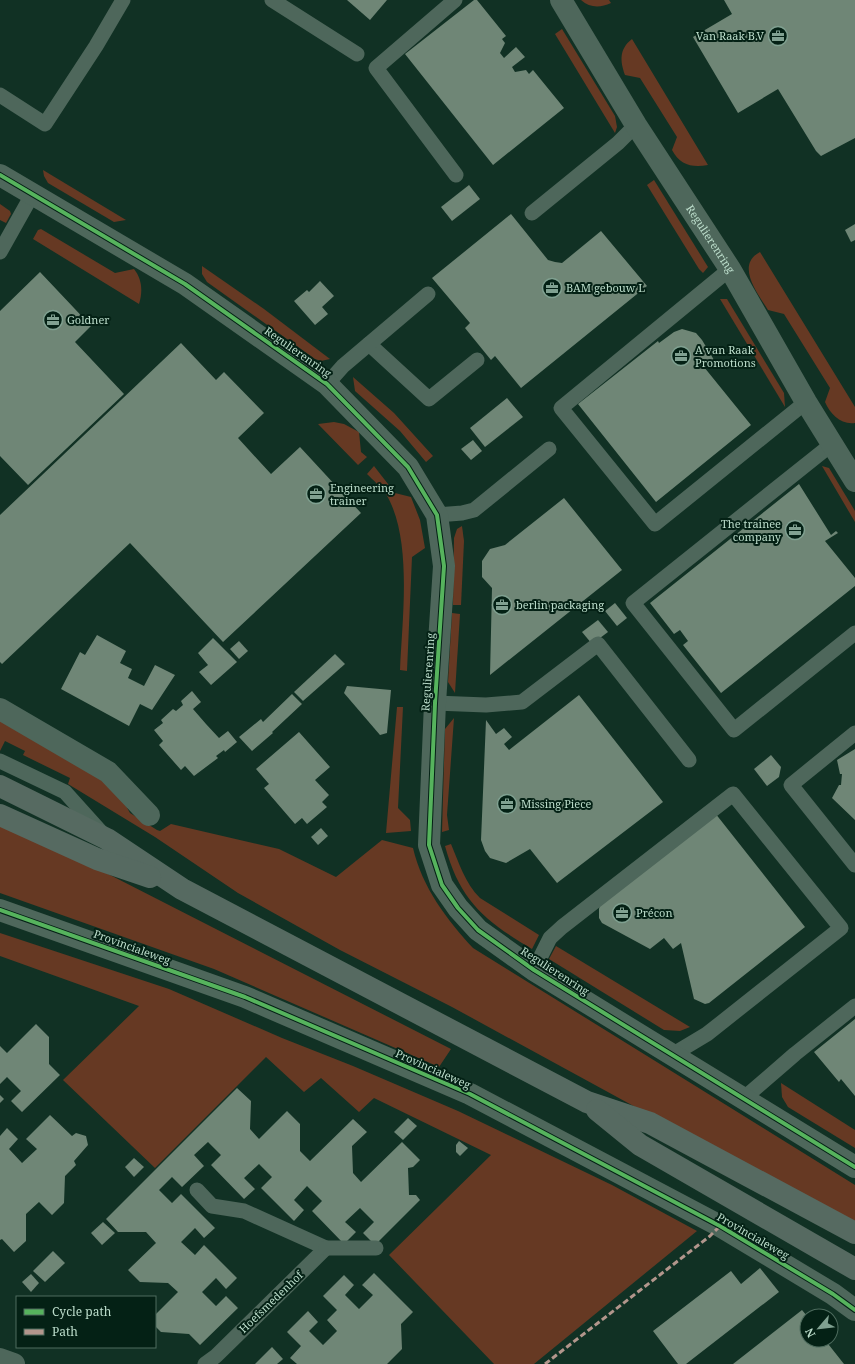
<svg xmlns="http://www.w3.org/2000/svg" width="855" height="1364" font-family="'Noto Serif',serif">
	<rect width="100%" height="100%" fill="#113124"/>
	<!-- green -->
	<g fill="#663923">
		<path d="M581,0h28l2,3c-11,5 -21,5 -30,-3z"/>
		<path d="M562,29l53,87 2,11 -2,6 -60,-99z"/>
		<path d="M632,39l76,126c-16,3 -28,0 -36,-15l5,-13 -37,-59 -15,-3c-5,-14 -6,-26 7,-36z"/>
		<path d="M43,170l83,50 -12,2 -66,-39 -4,-7z"/>
		<path d="M654,180l54,87 -5,6 -4,-4 -52,-84z"/>
		<path d="M0,204l10,7 1,3 -5,9 -6,-3z"/>
		<path d="M41,229l74,44 19,-4c8,10 9,22 5,35l-106,-65 5,-9z"/>
		<path d="M760,252l95,155v16c-14,2 -25,-9 -30,-21l5,-14 -46,-74 -16,-4c-10,-16 -33,-45 -8,-58z"/>
		<path d="M202,266l62,43 66,50 -9,2 -6,-2 -108,-77 -5,-8z"/>
		<path d="M720,299h7l57,94 1,14z"/>
		<path d="M353,377l41,36 39,43 -7,6 -26,-31 -45,-40z"/>
		<path d="M334,422l10,2 15,8 2,20 6,5 -9,8 -40,-41z"/>
		<path d="M374,466l21,27 16,4 9,23 5,28 -13,9 -5,114 -7,-1c2,-50 13,-131 -14,-176 -5,-7 -13,-14 -19,-20z"/>
		<path d="M822,466l7,2 26,43v11z"/>
		<path d="M462,526l2,15 -3,64h-8l1,-67 3,-9z"/>
		<path d="M452,613l8,1 -5,79 -7,-11z"/>
		<path d="M397,707h6l-5,101 12,12 1,11 -25,2z"/>
		<path d="M454,718l-7,97 2,15 -7,2 3,-103z"/>
		<path d="M0,719l96,51 24,25 10,18 27,17 3,1 11,-7 108,25 57,28 46,-37 31,8c9,39 34,72 60,100l382,237v42l-403,-220 -112,-57 -102,-57 -83,-56 -87,-53 2,-6 -47,-23 2,-4 -20,-10 -5,10z"/>
		<path d="M0,825l67,28 384,196 -12,18 -225,-98 -214,-76z"/>
		<path d="M451,844c8,19 14,39 29,54l59,37 -7,14c-47,-28 -72,-48 -87,-103z"/>
		<path d="M0,933l169,56 113,49 71,28 105,45 154,74 85,46 -163,133h-40l-105,-109 102,-100 -117,-57 -15,14 -38,-34 -17,14 -38,-35 -111,111 -92,-88 76,-74 -139,-50z"/>
		<path d="M556,946l134,81 -10,4 -16,-1 -115,-71z"/>
		<path d="M781,1083l74,47v18l-67,-41 -6,-10z"/>
	</g>
	<!-- building -->
	<g fill="#6f8676">
		<path d="M347,0h40l-17,20z"/>
		<path d="M474,0h3l29,36 -4,3 3,4 -5,10 4,5 12,-11 9,10 -13,10 3,5 11,-2 3,4 4,-4 31,38 -71,57 -88,-111z"/>
		<path d="M724,0h131v138l-34,18 -5,-5 -38,-62 -40,24 -45,-76 39,-23z"/>
		<path d="M469,185l11,14 -28,22 -11,-14z"/>
		<path d="M511,214l37,46 7,2 7,1 39,-32 46,55 -126,102 -26,-32 -4,4 -26,-32 5,-5 -38,-45z"/>
		<path d="M855,224v16l-4,2 -6,-12z"/>
		<path d="M40,272l51,54 -16,16 49,52 -96,91 -28,-29v-145z"/>
		<path d="M320,281l14,15 -12,11 6,7 -13,11 -21,-24 13,-11 2,2z"/>
		<path d="M682,329l14,4 6,7 12,20 -10,7 47,58 -95,77 -78,-98 80,-63 1,2 15,-11z"/>
		<path d="M181,343l35,37 8,-8 40,41 -26,25 33,36 29,-27 61,66 -138,129 -93,-99 -128,121 -2,-2v-147z"/>
		<path d="M507,398l16,19 -38,30 -15,-19z"/>
		<path d="M473,440l9,11 -11,9 -10,-11z"/>
		<path d="M799,484l32,51 5,-4 2,2 -13,8 30,37v8l-134,107 -38,-48 5,-4 -8,-11 -6,4 -24,-31z"/>
		<path d="M564,498l58,72 -132,105 2,-87 -10,-11v-16l8,-12 15,-4z"/>
		<path d="M615,603l12,15 -10,8 -12,-15z"/>
		<path d="M598,620l10,12 -16,12 -10,-12z"/>
		<path d="M97,635l29,16 -6,12 12,6 -4,9 16,8 11,-21 20,10 -23,35 -12,-6 -11,22 -68,-37 19,-37 5,3z"/>
		<path d="M213,638l24,24 -26,23 -12,-13 9,-7 -10,-12z"/>
		<path d="M239,641l9,10 -9,8 -9,-10z"/>
		<path d="M335,654l10,10 -42,37 -9,-9z"/>
		<path d="M347,686l44,4 -4,43 -7,2 -36,-42z"/>
		<path d="M192,691l9,11 -8,7 13,15 13,14 9,-7 9,11 -12,10 -1,-2 -8,6 2,2 -24,18 -9,-10 -4,4 -22,-25 4,-4 -9,-11 9,-7 -2,-3 12,-11 3,2 7,-6 -2,-4z"/>
		<path d="M292,694l10,10 -30,28 1,1 -21,18 -13,-14 22,-18 2,3z"/>
		<path d="M579,695l84,107 -106,81 -27,-34 -24,14 -16,-5 -5,-7 -4,-11 5,-120 10,14 8,-6 8,9 -8,7 5,6z"/>
		<path d="M299,732l31,35 -15,13 14,15 -7,7 5,5 -20,17 -5,-6 -7,6 -31,-36 5,-4 -13,-15z"/>
		<path d="M855,749v71l-23,-22 7,-13h2l1,-11h-2l-3,-14z"/>
		<path d="M771,755l10,12 -2,10 -12,9 -13,-17z"/>
		<path d="M715,813l90,114 -96,76 -4,1 -11,-5 -13,-56 -8,6 -9,-11 -14,11 -48,-26 -3,-5v-9l1,-4z"/>
		<path d="M321,828l7,8 -10,9 -7,-8z"/>
		<path d="M855,1019v77l-14,-17 -2,3 -25,-30z"/>
		<path d="M36,1024l13,13v27l11,11 -38,37 -11,-11 10,-10 -14,-14 -7,7v-38l7,7z"/>
		<path d="M237,1088l14,13 -1,28 9,10 28,-28 13,13v27l10,10 43,-42 14,13 -15,14 1,27 8,9 41,-40 18,18 -7,7 -5,1 1,27h7l4,5 -45,45 -12,-12 11,-11 -14,-14 -15,14 11,10 -12,12 -32,-33 10,-10 -15,-15 -13,14 10,10 -10,11 -33,-33 11,-11 -13,-13 -15,14 11,11 -11,10 -33,-34 10,-10 -13,-13 -14,13 10,11 -22,21 -10,-10 -13,13 13,13 9,-9 34,34 -11,10 -9,-10 -14,14 14,13 9,-10 33,33 -11,11 -10,-11 -14,14 14,14 10,-10 12,12 -38,37 -11,-11 -28,-2 -6,-6v-11l23,-23 -10,-9 -28,-1 -12,-12 28,-27 -10,-11h-28l-12,-13z"/>
		<path d="M0,1095l4,4 -4,4z"/>
		<path d="M50,1115l22,21 4,-3 10,3 2,9 -14,16 2,4 -11,11 -1,27 -12,12 -13,-13 -13,12v27l-12,11 -12,-13 -2,1v-104l7,-8 11,11 -9,10 13,14 15,-14 -11,-10z"/>
		<path d="M408,1118l9,8 -14,14 -9,-8z"/>
		<path d="M459,1141l9,7 -8,8 -4,-4v-7z"/>
		<path d="M134,1158l10,9 -10,10 -9,-10z"/>
		<path d="M103,1222l12,11 -13,12 -11,-12z"/>
		<path d="M53,1251l12,12 -20,19 -12,-11z"/>
		<path d="M760,1268l19,24 -93,72h-8l-25,-33 78,-60 10,13z"/>
		<path d="M374,1273l39,39 -12,12 1,25 -15,15h-90l-7,-6 11,-12 -14,-14 21,-21 10,11 -9,9 14,14 14,-14 -10,-11 10,-10 -14,-14 21,-21 10,10 -9,10 14,14 14,-14 -11,-10z"/>
		<path d="M31,1274l8,9 -8,9 -9,-10z"/>
		<path d="M802,1310l5,6v24h18l19,24h-111z"/>
		<path d="M272,1347l11,12 -6,5h-22z"/>
	</g>
	<g fill="none" stroke-linecap="round" stroke-linejoin="round">
		<!-- lane -->
		<g stroke="#4e675b" stroke-width="15">
			<path d="M272,0l85,54"/>
			<path d="M455,0l-79,68 80,107"/>
			<path d="M0,95l45,29 51,-78 27,-46"/>
			<path d="M532,213l86,-70 18,-18"/>
			<path d="M0,252l32,-57"/>
			<path d="M730,269l-169,139 94,116 151,-122"/>
			<path d="M369,344l60,55 48,-39"/>
			<path d="M327,384l16,-18 85,-72"/>
			<path d="M832,444l-199,159 101,127 121,-97"/>
			<path d="M437,515l25,-2 12,-3 75,-61"/>
			<path d="M435,703l51,2 36,-3 76,-58 91,116"/>
			<path d="M855,733l-64,52 64,80"/>
			<path d="M0,761l65,31 36,40"/>
			<path d="M534,970l16,-32 12,-11 171,-133 108,134 -134,106 -35,21"/>
			<path d="M743,1099l52,-45 60,-48"/>
			<path d="M197,1190l15,16 32,5 82,37 -110,108 -11,8"/>
			<path d="M326,1248h50"/>
		</g>
		<!-- street -->
		<g stroke="#4e675b" stroke-width="22">
			<path id="s1" d="M561,0l75,125 94,144 76,133 49,79"/>
			<path d="M0,175l185,109 142,100 81,83 29,48 7,51 -9,137 -6,142 13,40 16,23 20,22 56,40 321,197"/>
			<path d="M0,709l108,63 41,43"/>
			<path d="M0,910l245,87 225,97 250,132 113,68 22,16"/>
			<path d="M0,1359l14,5"/>
		</g>
		<!-- secondary -->
		<g stroke="#566a61" stroke-width="22">
			<path d="M0,786l107,53 75,50 405,213 63,21 205,110"/>
			<path d="M0,815l97,44 53,18"/>
			<path d="M597,1110l43,35 215,124"/>
		</g>
		<!-- quiet -->
		<path stroke="#b2968c" stroke-width="3" stroke-dasharray="6 3" stroke-linecap="butt" d="M545,1364l165,-128 10,-10"/>
		<defs>
			<g id="cycleway">
				<path d="M0,175l185,109 142,100 81,83 29,48 7,51 -9,137 -6,142 13,40 16,23 20,22 56,40 321,197"/>
				<path d="M0,910l245,87 225,97 250,132 113,68 22,16"/>
			</g>
		</defs>
		<!-- cycleway casing -->
		<use href="#cycleway" stroke="#042115" stroke-width="6"/>
		<!-- cycleway -->
		<use href="#cycleway" stroke="#56b35d" stroke-width="4"/>
	</g>
	<!-- icons -->
	<defs>
		<symbol id="office-ring" viewBox="-11 -11 22 22"><circle r="9.5" fill="#042115" stroke="#80a191" stroke-width="1.5"/><path d="M-6-3h4V-5.5h4V-3h4V5H-6ZM-1-4.5V-3h2v-1.5ZM-6 0V1H6V0Z" fill="#80a191"/></symbol>
	</defs>
	<g fill-rule="evenodd">
		<use href="#office-ring" x="767" y="25" width="22" height="22"/>
		<use href="#office-ring" x="541" y="277" width="22" height="22"/>
		<use href="#office-ring" x="42" y="309" width="22" height="22"/>
		<use href="#office-ring" x="670" y="345" width="22" height="22"/>
		<use href="#office-ring" x="305" y="483" width="22" height="22"/>
		<use href="#office-ring" x="784" y="519" width="22" height="22"/>
		<use href="#office-ring" x="491" y="594" width="22" height="22"/>
		<use href="#office-ring" x="496" y="793" width="22" height="22"/>
		<use href="#office-ring" x="611" y="902" width="22" height="22"/>
	</g>
	<g text-anchor="middle" stroke-width="4" stroke-linejoin="round" paint-order="stroke">
		<!-- poi labels -->
		<g font-size="11" fill="#bcddcb" stroke="#042115" text-anchor="start">
			<text x="764" y="40" text-anchor="end">Van Raak B.V</text>
			<text x="566" y="292">BAM gebouw L</text>
			<text x="67" y="324">Goldner</text>
			<text x="695" y="354">A van Raak<tspan x="695" dy="13">Promotions</tspan></text>
			<text x="330" y="492">Engineering<tspan x="330" dy="13">trainer</tspan></text>
			<text x="781" y="528" text-anchor="end">The trainee<tspan x="781" dy="13">company</tspan></text>
			<text x="516" y="609">berlin packaging</text>
			<text x="521" y="808">Missing Piece</text>
			<text x="636" y="917">Précon</text>
		</g>
		<!-- street labels -->
		<g font-size="11" fill="#bcddcb" stroke="#042115">
			<text dy="4" stroke="none"><textPath href="#s1" startOffset="282">Regulierenring</textPath></text>
			<text transform="translate(298 352) rotate(35)" y="4">Regulierenring</text>
			<text transform="translate(428 672) rotate(-86)" y="4">Regulierenring</text>
			<text transform="translate(132 947) rotate(20)" y="4">Provincialeweg</text>
			<text transform="translate(555 971) rotate(33)" y="4">Regulierenring</text>
			<text transform="translate(433 1069) rotate(24)" y="4">Provincialeweg</text>
			<text transform="translate(753 1236) rotate(30)" y="4">Provincialeweg</text>
			<text transform="translate(271 1302) rotate(-44)" y="4">Hoefsmedenhof</text>
		</g>
	</g>
	<!-- legend -->
	<rect x="16" y="1296" width="140" height="52" fill="#042115" stroke="#4e6c5e"/>
	<rect x="24" y="1309" width="20" height="6" fill="#56b35d" stroke="#4e6c5e"/>
	<text x="52" y="1316" font-size="12" fill="#bcddcb">Cycle path</text>
	<rect x="24" y="1329" width="20" height="6" fill="#b2968c" stroke="#4e6c5e"/>
	<text x="52" y="1336" font-size="12" fill="#bcddcb">Path</text>
	<!-- north arrow -->
	<g transform="translate(819 1328) rotate(242)"><circle r="19" fill="#042115" stroke="#4e6c5e"/>
	<path d="M0-3L7 15L0 10L-7 15Z" fill="#80a191"/>
	<text y="-6" font-size="11" font-weight="bold" text-anchor="middle" fill="#bcddcb">N</text>
	</g>
</svg>
